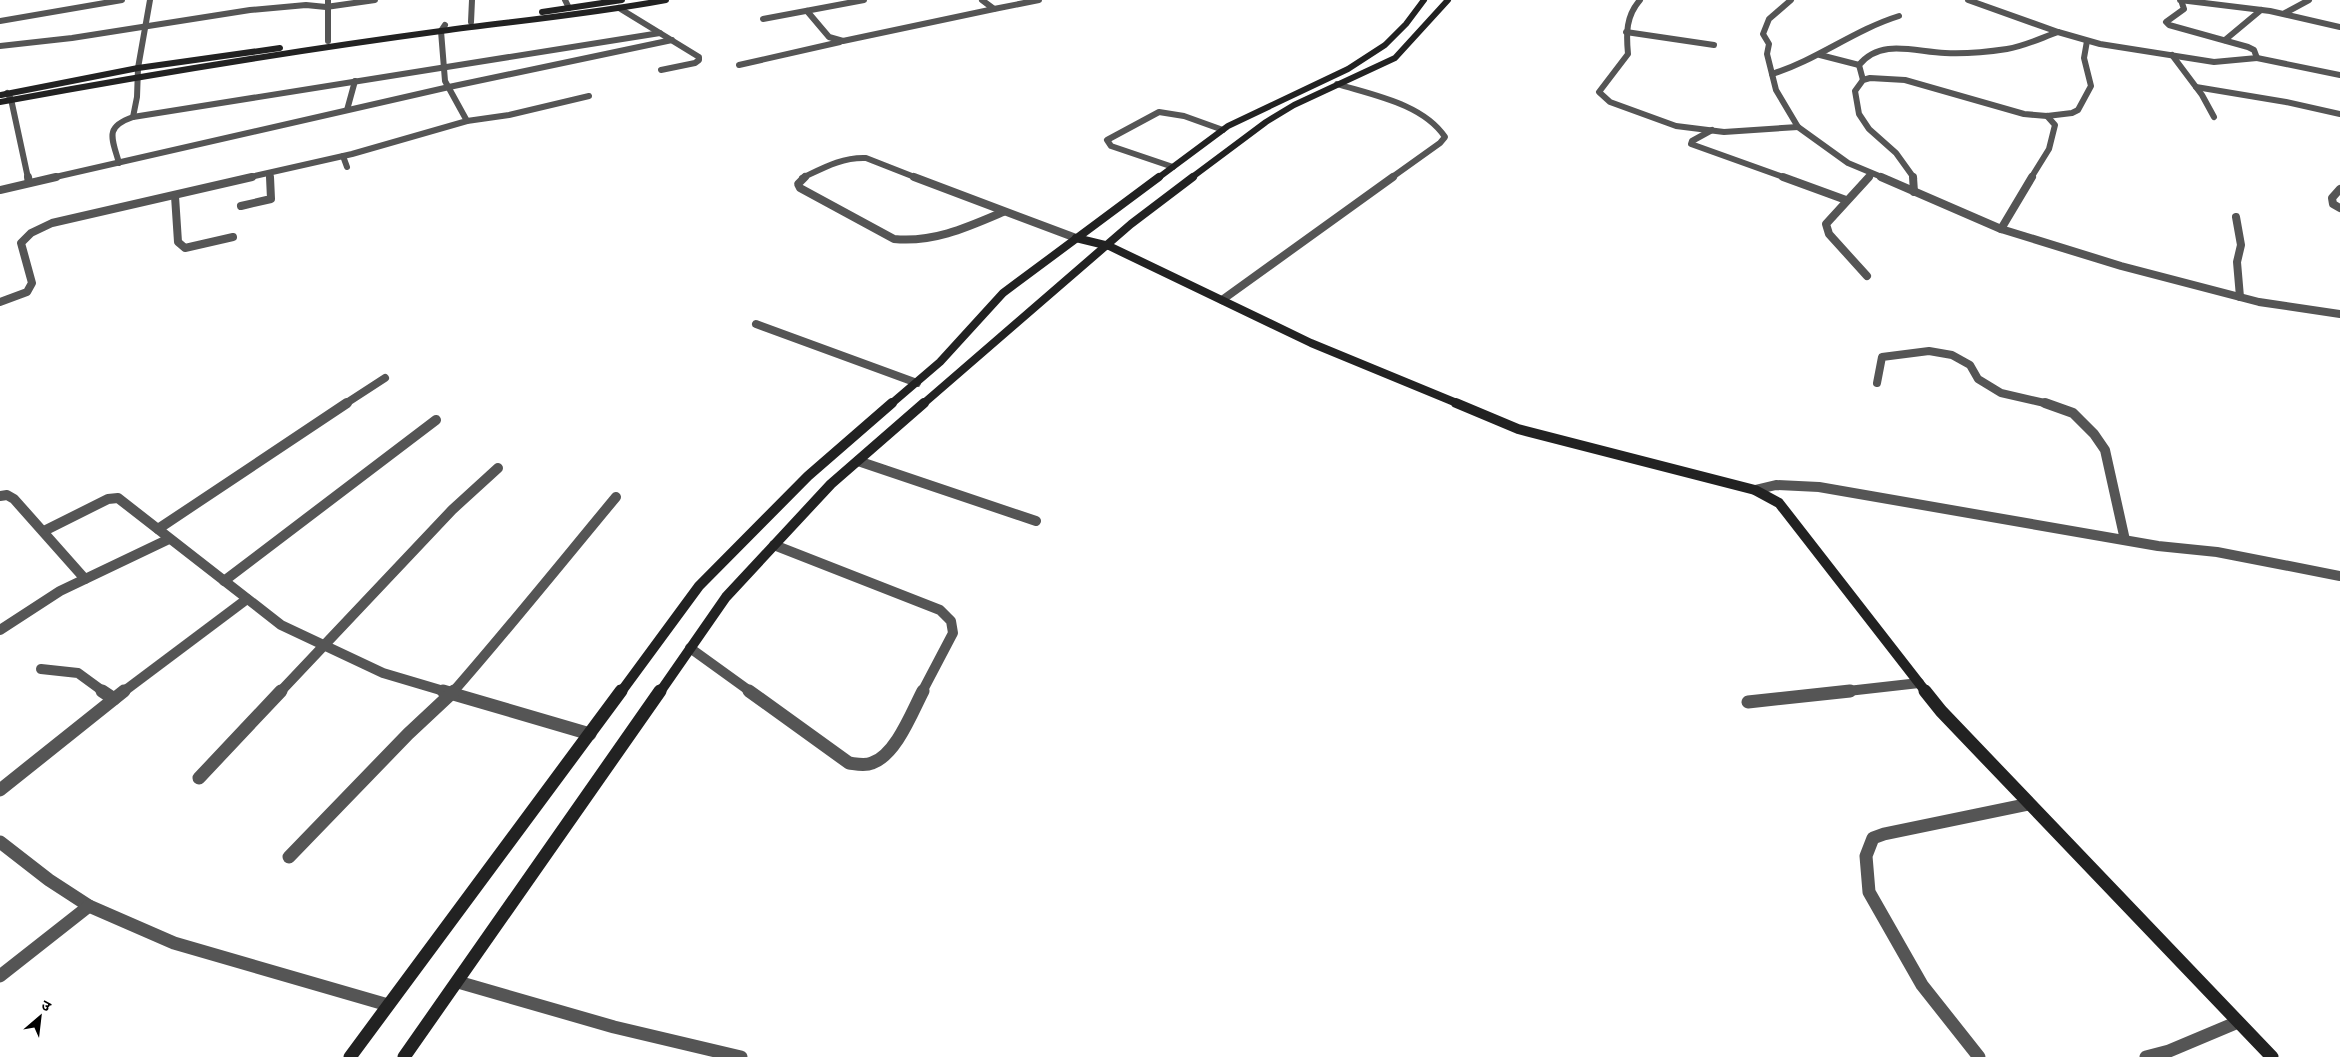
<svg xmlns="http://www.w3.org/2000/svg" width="2340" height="1057" font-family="'DM Sans','Noto Sans Devanagari',sans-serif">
	<rect width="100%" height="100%" fill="#fff"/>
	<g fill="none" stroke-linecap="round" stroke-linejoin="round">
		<!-- lane-far3 -->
		<g stroke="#555" stroke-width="6">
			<path d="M1337,84c36,11 86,20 108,53l-5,6 -49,35"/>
			<path d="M1173,167l-62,-21 -4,-6 52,-28 25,4 39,14"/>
			<path d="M802,178c21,-10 40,-21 64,-20l51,20"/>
		</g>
		<!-- lane-far2 -->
		<g stroke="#555" stroke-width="8">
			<path d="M805,177l-7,7 2,4 94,51c39,4 74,-12 109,-27"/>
			<path d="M914,177l162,61"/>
			<path d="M1222,300l171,-123"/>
			<path d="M756,324l161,59"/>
		</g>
		<!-- lane-far1 -->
		<g stroke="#555" stroke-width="10">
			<path d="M858,461l178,60"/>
			<path d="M774,545l166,65 11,11 2,12 -31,59"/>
			<path d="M690,648l61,44"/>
			<path d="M1839,692l80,-9"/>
		</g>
		<!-- lane -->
		<g stroke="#555" stroke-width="13">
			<path d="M749,691l100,72c8,1 16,3 23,0 24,-8 40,-51 51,-72"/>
			<path d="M1748,702l102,-11"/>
		</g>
		<!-- street-far3 -->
		<g stroke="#555" stroke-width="6">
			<path d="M328,0v41"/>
			<path d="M565,0l4,8"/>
			<path d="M1640,0c-14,16 -14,33 -12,54l-29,38 11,10 66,24 48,6 74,-5"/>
			<path d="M1791,0l-22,19 -6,15 6,10 -2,10 9,36 22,37 50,36 36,15"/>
			<path d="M1968,0l90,32 42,12 114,18 43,-4 -3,-8 -6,-3 -79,-22 -3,-3 18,-13 -3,-9"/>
			<path d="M2180,0l90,11 70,16"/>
			<path d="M619,8l80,49v3l-4,3 -34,7"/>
			<path d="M994,9l45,-9"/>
			<path d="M807,11l22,26 14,4 151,-32 -12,-9"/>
			<path d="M2285,13l24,-13"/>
			<path d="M763,19l101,-19"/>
			<path d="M0,21l122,-21"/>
			<path d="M471,22l1,-22"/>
			<path d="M1626,32l88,13"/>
			<path d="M2225,40l36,-30"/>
			<path d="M0,46l72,-8 178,-28 56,-5 20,2 49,-7"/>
			<path d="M1820,55l39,10"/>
			<path d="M2172,55l30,40 12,22"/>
			<path d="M2257,58l83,17"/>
			<path d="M739,65l101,-23"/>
			<path d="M1772,74c45,-14 82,-44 127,-58"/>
			<path d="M1863,80l-4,-15c22,-27 56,-13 86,-12 20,1 42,-1 62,-4 18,-3 34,-11 51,-17"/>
			<path d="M2196,87l90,15 54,12"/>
			<path d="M7,93l4,6 17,79"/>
			<path d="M347,110l8,-29"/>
			<path d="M133,117l4,-20 1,-29 12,-68"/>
			<path d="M467,121l42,-6 80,-19"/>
			<path d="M1712,130l-20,11 -1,3 95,34"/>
			<path d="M343,156l4,11"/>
			<path d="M119,163c-7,-25 -15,-36 14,-46l527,-84"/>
			<path d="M270,174v4"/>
			<path d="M51,178l398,-91 223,-47"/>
			<path d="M246,178l106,-24 115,-33 -22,-40 -4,-50 4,-6"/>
			<path d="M1868,178l4,-4"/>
			<path d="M1914,178l-18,-25 -27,-24 -10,-15 -4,-23 8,-11 7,-2 35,2 119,34 23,2 25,-3 6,-3 13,-24 -7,-28 3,-17"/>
			<path d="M2031,178l18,-29 6,-24 -8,-9"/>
		</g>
		<!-- street-far2 -->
		<g stroke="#555" stroke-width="8">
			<path d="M28,177l1,6"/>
			<path d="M1783,177l63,23"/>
			<path d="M1881,177l120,52 120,37 138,36 81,12"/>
			<path d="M1913,177l1,15"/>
			<path d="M2340,189l-8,9 1,6 7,4"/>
			<path d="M0,190l56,-13"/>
			<path d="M175,196l3,46 7,6 48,-11"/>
			<path d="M241,206l30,-7 -1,-22"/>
			<path d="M2236,217l5,28 -4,17 3,35"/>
			<path d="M2001,229l31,-52"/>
			<path d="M1867,276l-38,-42 -3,-10 43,-47"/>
			<path d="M0,302l27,-10 5,-9 -11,-40 10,-10 21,-10 200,-46"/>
			<path d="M1877,383l5,-26 47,-6 23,4 18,10 8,14 23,14 48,11"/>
			<path d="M345,404l40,-26"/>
		</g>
		<!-- street-far1 -->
		<g stroke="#555" stroke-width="10">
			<path d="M2045,403l28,10 21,21 11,16 20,90"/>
			<path d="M1755,490l21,-5 43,2 339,59 59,6 123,24"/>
			<path d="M0,496l7,-1 7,4 71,80"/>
			<path d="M158,529l189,-126"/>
			<path d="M44,531l64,-32 10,-1 163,127 102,48 64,19"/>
			<path d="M224,581l212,-161"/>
			<path d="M0,630l60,-39 109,-52"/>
			<path d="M41,669l37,4 26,19"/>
			<path d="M123,692l124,-93"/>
			<path d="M280,692l172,-182 46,-42"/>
			<path d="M453,692c56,-64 109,-130 163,-195"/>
		</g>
		<!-- street -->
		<g stroke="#555" stroke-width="13">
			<path d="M102,691l12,8"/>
			<path d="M443,691l147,43"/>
			<path d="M199,778l82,-87"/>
			<path d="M0,790l124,-99"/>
			<path d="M0,842l49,38 40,26 85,37 214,62"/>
			<path d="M289,857l119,-123 46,-43"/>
			<path d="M0,976l89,-70"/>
			<path d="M458,982l156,45 127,30"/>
			<path d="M1979,1057l-57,-72 -53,-93 -3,-36 7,-18 11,-4 145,-30"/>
			<path d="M2146,1057l23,-6 69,-29"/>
		</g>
		<!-- secondary-far3 -->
		<g stroke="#222" stroke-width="6">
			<path d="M542,12l80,-12"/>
			<path d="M1,95l137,-27 142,-20"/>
			<path d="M0,102c146,-27 293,-51 441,-71 75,-10 150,-17 225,-31"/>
			<path d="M1158,178l70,-52 120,-57 37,-24 21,-21 18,-24"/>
			<path d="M1191,178l75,-56 28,-17 101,-47 53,-58"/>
		</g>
		<!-- secondary-far2 -->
		<g stroke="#222" stroke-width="8">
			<path d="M1076,238l33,8 202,97 148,61"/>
			<path d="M891,404l49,-42 63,-69 156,-116"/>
			<path d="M923,404l208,-180 62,-47"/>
		</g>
		<!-- secondary-far1 -->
		<g stroke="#222" stroke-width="10">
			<path d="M1456,403l62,26 237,61 24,13 147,189"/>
			<path d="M621,692l78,-106 109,-110 84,-73"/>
			<path d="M660,692l66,-95 105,-113 93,-81"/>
		</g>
		<!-- secondary -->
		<g stroke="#222" stroke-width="13">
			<path d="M1925,691l16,20 331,346"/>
			<path d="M350,1057l271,-366"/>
			<path d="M404,1057l256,-366"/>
		</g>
	</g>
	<!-- north arrow -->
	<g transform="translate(40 1017) rotate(28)" stroke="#ffffff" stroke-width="4" paint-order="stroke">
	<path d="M0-4L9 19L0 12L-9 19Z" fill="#000000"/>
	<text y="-8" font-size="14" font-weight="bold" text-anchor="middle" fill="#000000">उ</text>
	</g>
</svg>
